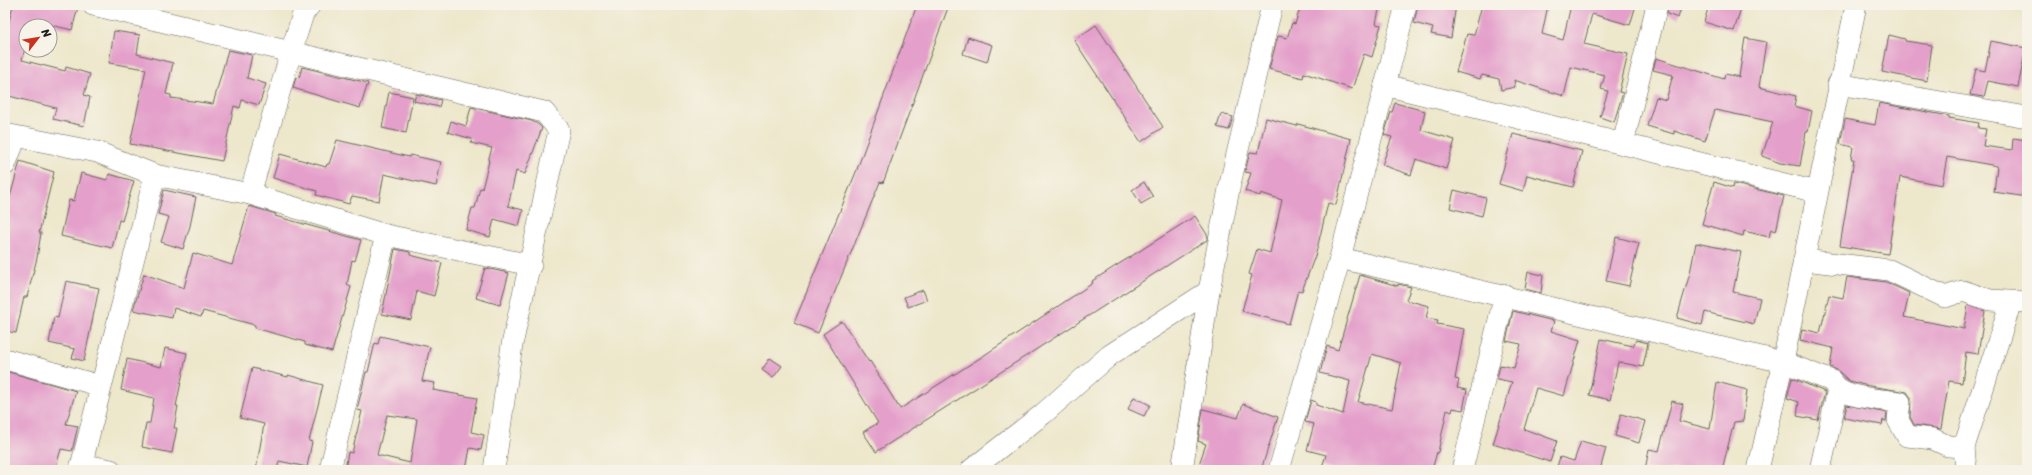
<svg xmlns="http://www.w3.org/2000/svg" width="2032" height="475" font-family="Sriracha,sans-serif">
	<rect width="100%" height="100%" fill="#f7f3e8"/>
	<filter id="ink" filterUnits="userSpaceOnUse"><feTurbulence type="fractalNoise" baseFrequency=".025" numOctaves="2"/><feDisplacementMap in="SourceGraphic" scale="8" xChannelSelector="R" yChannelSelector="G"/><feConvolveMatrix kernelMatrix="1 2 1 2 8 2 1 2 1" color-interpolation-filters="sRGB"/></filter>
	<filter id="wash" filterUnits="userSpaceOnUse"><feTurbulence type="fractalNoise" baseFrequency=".012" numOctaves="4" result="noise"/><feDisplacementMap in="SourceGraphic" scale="16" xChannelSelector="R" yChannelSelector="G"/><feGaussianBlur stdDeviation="0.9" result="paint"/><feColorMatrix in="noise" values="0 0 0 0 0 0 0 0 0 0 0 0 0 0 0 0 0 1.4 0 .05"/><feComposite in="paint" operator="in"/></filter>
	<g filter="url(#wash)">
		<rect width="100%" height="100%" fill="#ede7cb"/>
		<g id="blocks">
			<!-- building -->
			<g fill="#e4a0cb" fill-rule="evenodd">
				<path d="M13,5h55l10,2 -6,23 -38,-9 -1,5h-7v18l-4,16 43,11 1,-4 24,7 -6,21 6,2 -6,29 -31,-7 3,-11 -51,-13v-57z"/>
				<path d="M917,5h32l-66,178 -3,-1 -62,151 -24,-10 62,-151z"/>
				<path d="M1301,5h79l-4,19 5,1 -9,32 -8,-3 -12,35 -48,-16 -1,5 -34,-9 9,-33 9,2 5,-15 3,1z"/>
				<path d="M1418,5h38l-5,33 -20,-4 2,-6 -19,-5z"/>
				<path d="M1482,5h66l-6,29 21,6 8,-35h65l-6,20 -38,-11 -8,30 44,10 -9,38 4,1 -9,29 -14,-5 8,-26 -7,-2 4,-14 -34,-8 -7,29 -50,-16 1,7 -14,3 -2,-11 -17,-4 -2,4 -24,-7 11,-38 7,1z"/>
				<path d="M1669,5h13l-4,13 -11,-4z"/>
				<path d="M1709,5h22l10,3 -7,23 -30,-9z"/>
				<path d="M1096,25l67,102 -22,15 -67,-102z"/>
				<path d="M114,31l26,4 -3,19 36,9 -7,31 5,1v3l42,6 15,-54 24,5 -5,23 19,6 -7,21 -17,-5 -2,8 -6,-2 -12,55 -92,-17 16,-75 -37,-6z"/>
				<path d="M1889,35l16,4v2l27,4 -5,36 -45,-9z"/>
				<path d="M968,37l24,8 -5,17 -24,-8z"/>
				<path d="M1745,38l21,4 -7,45 37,9 -2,10 18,5 -4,21h-2l-6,34 -20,-3 -18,-7 11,-34 -58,-12 -10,31 -31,-10v3l-27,-8 9,-29 10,3 7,-25 -20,-5 3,-12 68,21 1,-5 14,3z"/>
				<path d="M1991,41l35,7 -8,39 -30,-6 -4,16 -14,-2 6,-26 9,2z"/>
				<path d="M302,67l66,16 -8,25 -67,-20 3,-11 3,1z"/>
				<path d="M389,92l24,5 -7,36 -24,-5z"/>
				<path d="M416,94l25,6 -2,7 -25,-6z"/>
				<path d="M1395,103l30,8 -4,19 34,10 -9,29 -30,-10 -5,16 -29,-10 10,-28 -8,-2 7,-23h1z"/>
				<path d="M1879,103l70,13v2l30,5 -1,5 8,1 -3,17 29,4 1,-12 14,2v57l-33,-5 3,-26 -50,-9 -5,28 -42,-8 -12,77 -48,-8 14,-87h-3l2,-12 -13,-3 5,-25 30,6z"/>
				<path d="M471,107l61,14 6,3 4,4 -17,46 -9,-3 -8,35 15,4 -4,16 -25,-7 -4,18 -24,-7 6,-22h3l5,-20 2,1 7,-28h-1l4,-13 -21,-5 1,-4 -24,-7 3,-11 15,5z"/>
				<path d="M1221,114l12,3 -4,13 -12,-3z"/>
				<path d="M1266,118l31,8 1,-2 53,15 -15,66 -8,-2 -12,50 -14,38 -4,-1 -9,34 -47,-13 10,-36 -3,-1 8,-25 13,4 12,-53 -21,-7 -1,3 -15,-5 6,-18 -6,-1 5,-20 8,1z"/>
				<path d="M1513,134l69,17 -9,36 -46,-12 -4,16 -24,-7z"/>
				<path d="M337,140l72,17 1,-2 31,7 -5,24 -52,-12 -5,27 -27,-5 -3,8 -33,-9 1,-4 -44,-13 7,-24 46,13 1,-3h2z"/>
				<path d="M20,161l34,11 -15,61h2l-4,25 -10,39h-3l-8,36 -11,-2v-124l2,-10h3z"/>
				<path d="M81,173l26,7 2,-6 25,7 -12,40 -3,-1 -7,28 -51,-12 8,-36 5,1z"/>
				<path d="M1144,182l9,15 -12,7 -9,-14z"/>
				<path d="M1714,182l19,6 1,-4 50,12 -8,35 -5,-2 -2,8 -25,-6 -1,5 -41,-12z"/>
				<path d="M164,190l32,7 -6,29 -7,23 -22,-7 8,-25 -11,-3z"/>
				<path d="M1454,190l32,8 -4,18 -32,-8z"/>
				<path d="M249,206l27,8 -1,2 86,24 -6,21 -3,-1 -5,25 4,2 -19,65 -27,-7v-3l-50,-14v-3l-52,-14 -2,6 -27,-9 -2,10 -39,-8 11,-36 40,14 9,-35 39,12z"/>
				<path d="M1195,216l13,20 -1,4 -331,212 -13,-20 15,-9 -55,-89 19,-13 27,41 1,-1 30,48 80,-51 113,-75 -1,-2z"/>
				<path d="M1616,237l23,6 -10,43 -23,-5z"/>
				<path d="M1696,243l45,9 -8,40 27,6 -6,26 -49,-12 -3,13 -25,-7 13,-45z"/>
				<path d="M395,249l15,3v3l32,8 -8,33 -17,-5 -6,29 -29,-6z"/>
				<path d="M485,268l24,5 -9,32 -24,-7z"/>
				<path d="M1528,272l15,3 -2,18 -16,-4z"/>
				<path d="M1360,275l38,11v-2l13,3 -5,13 23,6 -3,12 12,2 -1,4 27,5 -9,50 4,1 -2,8 10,2 -4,20 -10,-2 -1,4 -5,-2 -9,42h-1l-5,18h-100l-10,-3 4,-12 -19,-5 7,-26 -9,-2 6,-22 5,2v3l27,9 7,-33 -30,-8 7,-27 11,4zM1372,354l29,9 -9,46 -34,-7z"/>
				<path d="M1847,277l39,5 23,11 -5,24 60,12 4,-24 17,6 -7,43 -12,-2 -4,31 -13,-2 -8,48 -27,-4 -4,-8 1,-19 -4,-6 -43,-7 -15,-4 -12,-11 -7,-3 3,-19 -33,-8 2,-11 18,4 9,-38 14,3z"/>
				<path d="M66,281l33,7 -15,73 -12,-3 3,-9 -26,-6 5,-26 4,1z"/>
				<path d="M923,290l4,10 -19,7 -4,-10z"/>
				<path d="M1513,311l41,10 -3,10 29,9 -16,56 -28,-8 -12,41 33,12 -7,21 -57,-18 19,-62 -15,-3 3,-14 14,3 7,-24 -15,-3z"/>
				<path d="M380,336l50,11 -8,34 13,2 -2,7 44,8 -6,34 13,3 -3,15 -11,-2 -4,22h-121l3,-18 4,1 10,-42 -5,-1 9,-38h2l7,-29 3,1zM387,415l30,4 -7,44 -33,-8z"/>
				<path d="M1601,339l32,7 3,-6 12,3 -5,24 -25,-5 -8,38 -21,-5z"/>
				<path d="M165,348l22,5 -11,53h2l-4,22h3l-5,25 -30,-6 4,-24h4l4,-25 -33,-8 6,-31 34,8z"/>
				<path d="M770,358l12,8 -9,12 -11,-8z"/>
				<path d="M252,368l36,9v-2l35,10 -14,56 3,1 -5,25 -28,-6 -2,9h-21l8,-46 -24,-6z"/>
				<path d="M5,371l71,20 -10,33 12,2 -6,25 -11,-2 -6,21h-50z"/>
				<path d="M1792,378l33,14 -7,28 -21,-4 2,-14 -12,-4z"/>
				<path d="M1717,382l30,8 -4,31 -9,1 -12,48h-77l4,-21 10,2 13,-50 11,3 -4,17 31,8z"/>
				<path d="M1134,397l16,8 -6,11 -16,-7z"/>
				<path d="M1243,404l35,13 -17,53h-64l9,-26 -8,-3 5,-32 35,9z"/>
				<path d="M1847,405l40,8 -1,8 -3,-1 -1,5 -38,-7z"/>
				<path d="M1621,414l24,7 -6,22 -24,-7z"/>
				<path d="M1581,441l25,7 -6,22h-44l4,-13 14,4z"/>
			</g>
		</g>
	</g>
	<g filter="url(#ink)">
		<use href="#blocks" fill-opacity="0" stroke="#656359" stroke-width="1"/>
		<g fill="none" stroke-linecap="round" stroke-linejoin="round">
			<defs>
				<g id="minor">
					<path d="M93,5l451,107 15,18 -47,215 -18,125"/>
					<path d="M1838,84l189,33"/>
					<path d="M1385,85l432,107"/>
					<path d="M5,134l92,18 58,23 95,19 136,41 145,30"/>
					<path d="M1623,143l34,-138"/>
					<path d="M5,165l11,-28"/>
					<path d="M250,194l41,-142 12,-38 7,-9"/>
					<path d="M1340,258l443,104 49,19c9,18 48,18 68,21l-2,18 9,16 26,3 15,7 16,1"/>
					<path d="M1804,260l85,10 56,27 18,-6 27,9 37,2"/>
					<path d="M5,359l96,27"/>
					<path d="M81,464l30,6"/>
					<path d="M80,470l75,-295"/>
					<path d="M330,470l56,-235"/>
					<path d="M971,470l72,-56 67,-59 99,-64"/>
					<path d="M1182,470l27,-179 21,-107 42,-179"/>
					<path d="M1279,470l61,-212 66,-253"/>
					<path d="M1462,470l43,-175"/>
					<path d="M1758,470l25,-108 73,-357"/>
					<path d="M1820,470l18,-81"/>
					<path d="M1966,470l-2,-23 47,-145"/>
				</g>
			</defs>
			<!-- minor casing -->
			<use href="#minor" stroke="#656359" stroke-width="22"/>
			<!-- minor -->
			<use href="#minor" stroke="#fff" stroke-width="21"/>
		</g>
	</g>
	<!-- margin -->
	<rect width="2032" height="475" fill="none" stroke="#f7f3e8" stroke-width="20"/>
	<!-- north arrow -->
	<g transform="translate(38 38) rotate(59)"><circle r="19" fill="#f7f3e8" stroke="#9f9d96"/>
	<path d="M0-3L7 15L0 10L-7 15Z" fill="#c8321e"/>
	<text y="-6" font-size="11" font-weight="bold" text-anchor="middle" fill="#1c1c1c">N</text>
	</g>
</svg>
